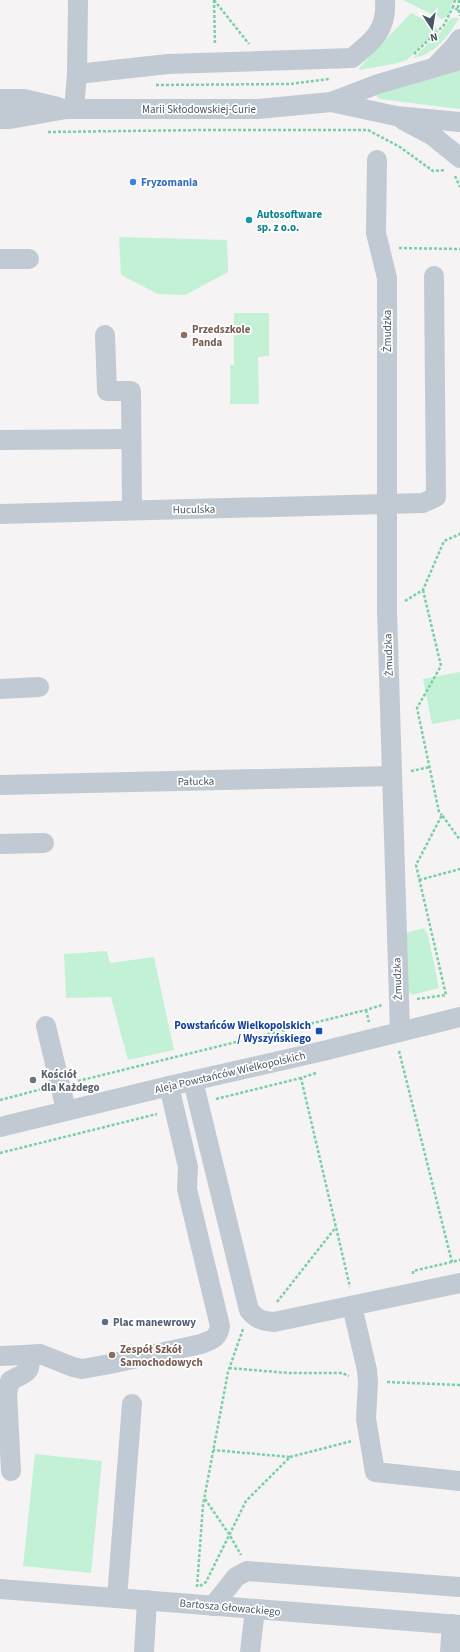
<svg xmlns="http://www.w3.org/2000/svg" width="460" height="1652" font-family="'Source Sans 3',sans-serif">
	<rect width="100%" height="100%" fill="#f5f3f3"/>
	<!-- green -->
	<g fill="#c3f1d5">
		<path d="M403,0h50l-5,16 -6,3z"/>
		<path d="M411,13l24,12 2,5 -30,30 -9,3 -38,7 -1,-2z"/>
		<path d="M451,18h8c-10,18 -25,37 -46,40l28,-26z"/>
		<path d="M460,70v39l-80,-10 -3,-2v-3z"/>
		<path d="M119,237l108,3 1,32 -43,23 -27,-1 -37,-19z"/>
		<path d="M234,313h35v43l-11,1 1,47h-29v-39h4z"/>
		<path d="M460,672v47l-28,5 -9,-45z"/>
		<path d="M424,928l4,7 11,53 -27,7 -1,-2 -3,1 -2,-61z"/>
		<path d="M107,951l3,12 44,-6 20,93 -46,10 -17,-63 -45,1 -2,-44z"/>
		<path d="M35,1454l67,7 -11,112 -68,-7z"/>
	</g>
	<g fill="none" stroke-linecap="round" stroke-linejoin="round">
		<!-- path -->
		<g stroke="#7ad0a6" stroke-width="2.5" stroke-dasharray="3 2" stroke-linecap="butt">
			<path d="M214,0l35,44"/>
			<path d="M214,0l1,45"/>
			<path d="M455,0l-2,7 5,3"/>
			<path d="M459,0l-1,7 2,9"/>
			<path d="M414,54l30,-29 9,-18"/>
			<path d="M156,85l134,-1 39,-5"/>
			<path d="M48,132l154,-2h166l32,17 33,24 13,-1"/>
			<path d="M455,176l5,11"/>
			<path d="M399,248l61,1"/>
			<path d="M423,590l18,76 -24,42 22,104 3,3"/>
			<path d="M405,601l18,-11 21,-49 16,-7"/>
			<path d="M411,771l19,-4"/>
			<path d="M419,880l41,-11"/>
			<path d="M417,999l29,-4 -30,-130 26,-50 18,25"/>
			<path d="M366,1010l3,12"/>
			<path d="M399,1051l53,211"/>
			<path d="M316,1073l-15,5 49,209"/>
			<path d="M78,1081l288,-71 16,-5"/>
			<path d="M216,1099l85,-21"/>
			<path d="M0,1100l42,-11"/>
			<path d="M0,1153l157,-39"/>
			<path d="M413,1274v-3l47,-11"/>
			<path d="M277,1302l59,-75"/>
			<path d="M229,1368l60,5h53l7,3"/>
			<path d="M387,1382l73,3"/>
			<path d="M290,1457l62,-16"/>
			<path d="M205,1499l24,35 12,21"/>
			<path d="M200,1586l6,-4 40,-81 44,-44 -77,-7"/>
			<path d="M197,1587l6,-82 25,-133 15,-43"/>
		</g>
		<!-- minor -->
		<g stroke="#c1cad2" stroke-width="20">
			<path d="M436,66l18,-19 6,-8"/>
			<path d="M77,74l91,-10 184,-6c22,-18 35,-28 33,-58"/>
			<path d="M0,99h24l34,8"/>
			<path d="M331,102l65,14 64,6"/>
			<path d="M74,109l3,-35 1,-74"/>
			<path d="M0,119h10l56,-10h192l73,-7 47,-18 82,-24"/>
			<path d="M403,120l30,16 27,22"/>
			<path d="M377,160l-1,73 11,45v333l13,421"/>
			<path d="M0,259h29"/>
			<path d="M105,335l2,56h24l1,119"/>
			<path d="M0,440l131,-1"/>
			<path d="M0,514l423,-11 13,-6 -2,-221"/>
			<path d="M0,689l39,-2"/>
			<path d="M0,785l392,-9"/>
			<path d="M0,844l44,-1"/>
			<path d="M46,1026l20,84"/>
			<path d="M193,1081l56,229c7,9 13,11 25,12l186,-39"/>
			<path d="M0,1127l169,-41 154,-35 137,-34"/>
			<path d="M352,1306l15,64 1,12 -2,37 9,53 85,9"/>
			<path d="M24,1355l16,-1 33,13 9,2 28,-5 91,-20c10,-4 17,-5 19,-18l-33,-137 1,-22 -19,-81"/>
			<path d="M0,1356l24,-1 4,2c6,17 -7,17 -18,24l-3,12 4,78"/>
			<path d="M0,1589l460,36"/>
			<path d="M117,1598l15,-194"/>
			<path d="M213,1606l23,-29 11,-6 213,16"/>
			<path d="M144,1652l3,-52"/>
			<path d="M250,1652l5,-43"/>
			<path d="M450,1652l2,-28"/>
		</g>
	</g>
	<!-- markers -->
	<circle fill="#3f7fe0" stroke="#fff" stroke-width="1.5" cx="133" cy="182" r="4"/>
	<circle fill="#0f9aa8" stroke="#fff" stroke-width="1.5" cx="249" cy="220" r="4"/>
	<g fill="#8d6e63" stroke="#fff" stroke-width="1.5">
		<circle cx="184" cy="335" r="4"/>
		<circle cx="112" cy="1355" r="4"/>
	</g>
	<rect fill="#1a4fb4" stroke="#fff" stroke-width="1.5" x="315" y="1027" width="8" height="8" rx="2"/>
	<circle fill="#6b7280" stroke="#fff" stroke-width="1.5" cx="33" cy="1080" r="4"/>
	<circle fill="#5c6f8a" stroke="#fff" stroke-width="1.5" cx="105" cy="1322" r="4"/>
	<g text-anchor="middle" stroke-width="3.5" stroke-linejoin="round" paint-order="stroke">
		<!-- street labels -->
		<g font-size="11" fill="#4a5661" stroke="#fff">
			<text x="199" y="113">Marii Skłodowskiej-Curie</text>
			<text transform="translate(387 331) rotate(-90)" y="4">Żmudzka</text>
			<text transform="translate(194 509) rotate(-1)" y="4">Huculska</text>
			<text transform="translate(388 655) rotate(-92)" y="4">Żmudzka</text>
			<text transform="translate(196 781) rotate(-1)" y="4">Pałucka</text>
			<text transform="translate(397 979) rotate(-92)" y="4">Żmudzka</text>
			<text transform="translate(230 1072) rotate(-13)" y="4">Aleja Powstańców Wielkopolskich</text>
			<text transform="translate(230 1607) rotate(5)" y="4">Bartosza Głowackiego</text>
		</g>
		<!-- shop labels -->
		<g font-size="11" font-weight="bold" fill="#366cbe" stroke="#fff" text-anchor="start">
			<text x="141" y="186">Fryzomania</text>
		</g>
		<!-- culture labels -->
		<g font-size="11" font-weight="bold" fill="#0d838f" stroke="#fff" text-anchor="start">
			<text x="257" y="218">Autosoftware<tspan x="257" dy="13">sp. z o.o.</tspan></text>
		</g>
		<!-- education labels -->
		<g font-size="11" font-weight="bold" fill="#785e54" stroke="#fff" text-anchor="start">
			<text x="192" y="333">Przedszkole<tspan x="192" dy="13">Panda</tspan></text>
			<text x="120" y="1353">Zespół Szkół<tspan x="120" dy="13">Samochodowych</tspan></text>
		</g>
		<!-- transit labels -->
		<g font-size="11" font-weight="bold" fill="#164399" stroke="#fff" text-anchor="end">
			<text x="311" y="1029">Powstańców Wielkopolskich<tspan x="311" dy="13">/ Wyszyńskiego</tspan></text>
		</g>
		<!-- worship labels -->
		<g font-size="11" font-weight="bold" fill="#5b616d" stroke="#fff" text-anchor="start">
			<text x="41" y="1078">Kościół<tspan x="41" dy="13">dla Każdego</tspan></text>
		</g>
		<!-- service labels -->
		<g font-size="11" font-weight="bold" fill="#4e5e75" stroke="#fff" text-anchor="start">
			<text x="113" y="1326">Plac manewrowy</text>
		</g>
	</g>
	<!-- north arrow -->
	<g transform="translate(432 28) rotate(168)" stroke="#ffffff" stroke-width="3" paint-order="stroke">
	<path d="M0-3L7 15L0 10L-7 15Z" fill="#4a5661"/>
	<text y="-6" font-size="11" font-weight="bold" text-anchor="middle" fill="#4a5661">N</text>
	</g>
</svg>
